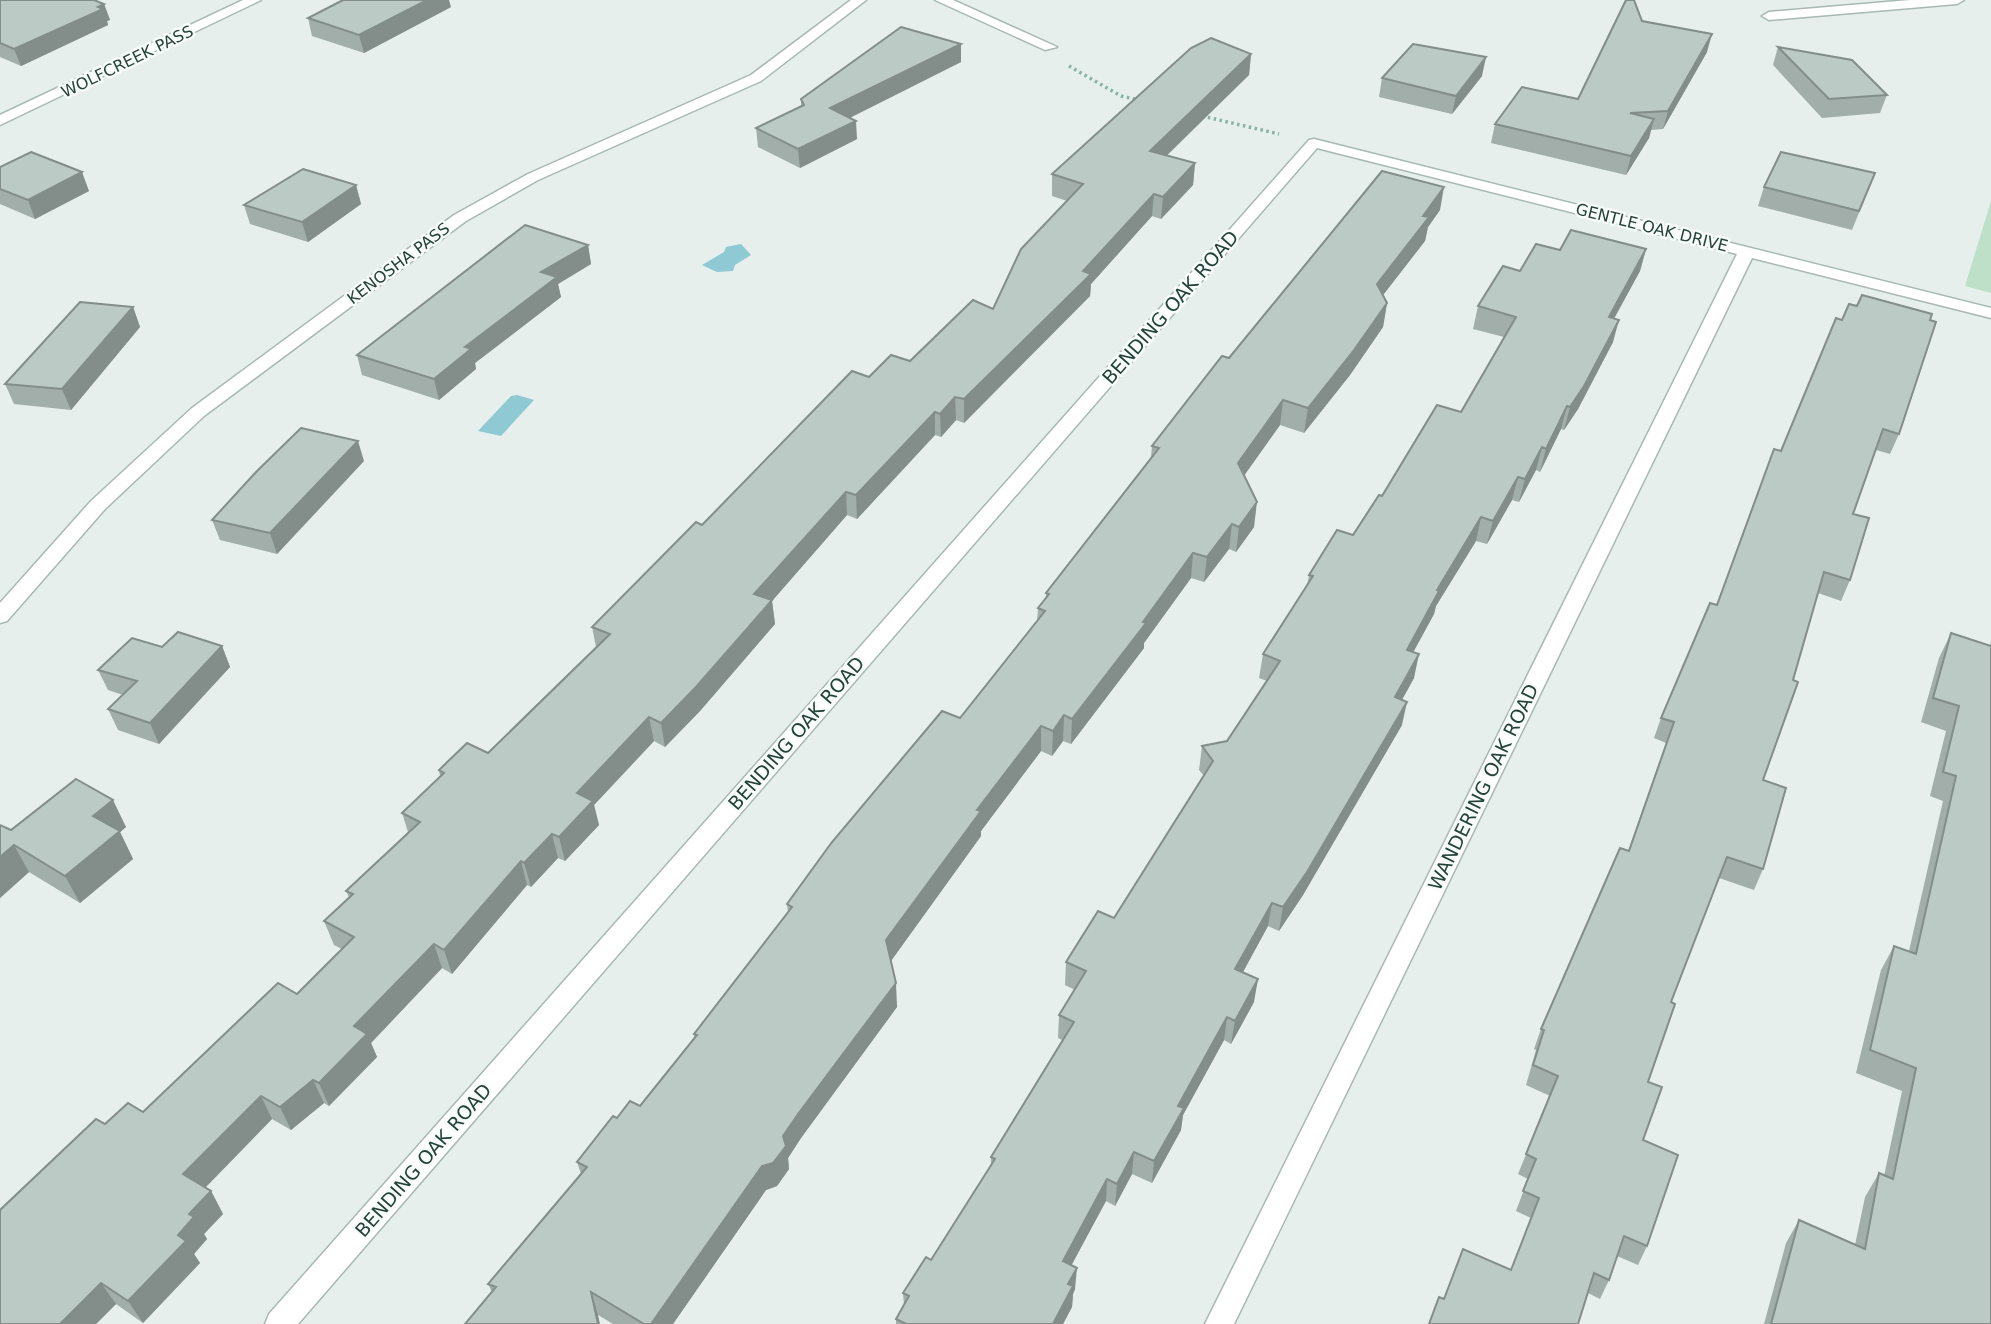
<svg xmlns="http://www.w3.org/2000/svg" width="1991" height="1324" font-family="'DejaVu Sans',sans-serif">
	<rect width="100%" height="100%" fill="#e6efeb"/>
	<!-- green -->
	<path fill="#bfe0c8" d="M1991,201v92l-26,-7z"/>
	<!-- water -->
	<g fill="#8ec9d4">
		<path d="M741,244l10,11 -16,10 -2,6 -16,1 -15,-7 22,-13 2,-5z"/>
		<path d="M517,395l17,5 -33,36 -23,-5 33,-35z"/>
	</g>
	<g fill="none" stroke-linecap="round" stroke-linejoin="round">
		<defs>
			<g id="street">
				<path d="M243,0h18l-261,125v-10z"/>
				<path d="M851,0h15l-105,81 -223,99 -72,41 -262,195 -99,93 -98,112 -7,2v-20l91,-102 101,-93 262,-193 74,-41 223,-99z"/>
				<path d="M935,0h18l104,47 -12,3z"/>
				<path d="M1910,0h54l-7,4 -188,16 -7,-4 7,-4z"/>
				<path d="M1314,139l677,169v10l-239,-60 -518,1066h-29l532,-1070 -420,-106 -1019,1176h-33l4,-10 1040,-1174z"/>
			</g>
		</defs>
		<!-- street casing -->
		<use href="#street" stroke="#a8b8b2" stroke-width="3"/>
		<!-- path -->
		<g stroke="#86b3a5" stroke-width="3.5" stroke-dasharray="2.5 3.5" stroke-linecap="butt">
			<path d="M1069,66l52,30 18,4"/>
			<path d="M1202,116l77,18"/>
		</g>
		<!-- street -->
		<use href="#street" fill="#fff" fill-rule="evenodd"/>
	</g>
	<!-- wall -->
	<g fill="#a1aea9">
		<path d="M0,0l104,4 6,16 -3,1 1,4 -87,41 -21,-9z"/>
		<path d="M451,7l-87,46 -52,-17 -4,-18z"/>
		<path d="M1642,21l65,31 -44,77 -12,1 -2,8 -23,37 -135,-32 4,-19 83,-25z"/>
		<path d="M961,44v18l-111,56 7,21 -57,29 -42,-21 -2,-19 45,-22v-7z"/>
		<path d="M1778,47l109,48 -7,18 -58,5 -49,-53z"/>
		<path d="M1251,54l-2,21 -83,80 29,8 -2,22 -32,34 -9,-3 -61,68 -1,12 -126,127 -8,-3 -15,17 -6,-2 -78,84 -10,-4 -75,86 3,23 -75,87 -35,36 -11,-6 -60,64 5,20 -34,36 -7,-3 -27,29 -4,-2 -75,89 -10,-6 -71,75 6,14 -48,49 -5,-3 -33,27 -19,-11 -67,69 6,3 12,23 -19,20 3,5 -13,15 6,9 -57,60 -27,-19 -20,20 9,-200 38,-12 154,-118 45,-45 -8,-4 -10,-24 25,-24 -3,-6 62,-59 -6,-19 38,-37 -1,-6 49,-17 108,-106 -4,-20 110,-102 167,-148 41,-16 83,-52 74,-108 -15,-5v-22z"/>
		<path d="M1482,76l-30,38 -73,-17 3,-19z"/>
		<path d="M0,167l89,24 -54,28 -35,-15z"/>
		<path d="M1875,173l-23,57 -94,-24 6,-19z"/>
		<path d="M356,185l5,19 -53,38 -58,-18 -6,-19z"/>
		<path d="M1440,210l-12,17 -3,14 -42,54 4,8 -4,24 -33,48 -46,58 -24,-8 -36,51 10,51 -18,25 -7,-3 -25,33 -13,-4 -47,65v5l-73,96 -8,-3 -11,15 -11,-5 -60,80v5l-90,125 6,46 -96,131 -13,20 1,11 -12,17 -11,4 -93,134h-60l-15,-9 -106,-23 -4,-8 93,-110 -4,-12 40,-44 23,-12 55,-68 -1,-4 94,-122 -1,-8 173,-186 77,-97 1,-13 8,-11v-4l105,-136 1,-11 77,-88z"/>
		<path d="M588,245l3,19 -33,20 3,13 -86,66 1,6 -37,31 -77,-25 -5,-20z"/>
		<path d="M1646,249l-6,22 -26,47 -1,24 -35,67 -14,21 -3,-1 -21,43 -4,-2 -17,32 -7,-2 -25,44 -11,-3 -40,65 -2,8 -21,38 1,26 -12,22v25l-99,170 -24,36 -11,-5 -25,46 11,30 -23,42 -7,-4 -41,75 -2,15 -29,53 -20,-9 -17,32 -9,-5 -35,64 4,24 -2,5 -1,13 -9,17h-167v-5l8,-13 -1,-13 28,-33 60,-94v-9l71,-117 -4,-2 1,-23 16,-25 -10,-5 1,-23 48,-44 90,-142 -5,-6 3,-24 25,-5 40,-60 -8,-3 4,-24 44,-68 2,-11 44,-40 29,-39 79,-84 43,-75 -31,-8 5,-23 42,-35 40,-21z"/>
		<path d="M133,307l7,20 -69,83 -57,-6 -9,-20z"/>
		<path d="M1836,318l63,116 -9,20 -14,-4 -23,64 -3,66 -9,21 -23,-8 -55,187v89l-9,21 -35,-12 -48,124 -23,80 -5,58 4,106 -9,19 -21,-9 -8,24 -9,19 -12,-6 -144,6 67,-29 20,-52 -15,-7 12,-32 -10,-5 32,-78 -24,-11 10,-35 -2,-1 7,-20 87,-178 38,-108 -12,-5 7,-20 56,-113z"/>
		<path d="M364,461l-87,93 -57,-14 -8,-20z"/>
		<path d="M1951,633l39,13 1,-4v682h-227l22,-81 13,-23 56,25 10,-48 14,-24 5,3 18,-85 -46,-18 25,-103 13,-24 15,5 34,-150 -13,-5 16,-65 -25,-9 18,-64z"/>
		<path d="M222,646l8,21 -71,77 -41,-14 -10,-21 15,-14 -15,-5 -10,-20z"/>
		<path d="M0,825l11,5 115,-3 -6,5 13,27 -53,44 -51,-31 -29,26z"/>
	</g>
	<!-- shaded-wall -->
	<g fill="#838d89">
		<path d="M427,0h22l2,7 -87,46 -5,-18z"/>
		<path d="M104,4l6,16 -3,1 1,4 -87,41 -7,-17z"/>
		<path d="M1712,34l-5,18 -44,77 5,-18z"/>
		<path d="M961,44v18l-130,65 -1,-19z"/>
		<path d="M1251,54l-2,21 -100,98 1,-22z"/>
		<path d="M1486,57l-4,19 -30,38 4,-18z"/>
		<path d="M1654,119l-5,19 -23,37 5,-19z"/>
		<path d="M856,121l1,18 -57,29 -2,-19z"/>
		<path d="M1195,163l-2,22 -32,34 2,-22z"/>
		<path d="M82,172l7,19 -54,28 -7,-19z"/>
		<path d="M356,185l5,19 -53,38 -6,-20z"/>
		<path d="M1444,187l-4,23 -12,17 -3,14 -52,67 4,-24 46,-68z"/>
		<path d="M1154,194l-2,22 -61,68 -1,12 -126,127v-24z"/>
		<path d="M588,245l3,19 -33,20 3,13 -86,66 1,6 -37,31 -5,-21 31,-32 76,-75z"/>
		<path d="M1646,249l-6,22 -37,68 6,-22z"/>
		<path d="M1387,303l-4,24 -33,48 -46,58 4,-25z"/>
		<path d="M133,307l7,20 -69,83 -9,-21z"/>
		<path d="M1619,320l-6,22 -35,67 -14,21 6,-23z"/>
		<path d="M955,397l1,23 -15,17 -1,-23z"/>
		<path d="M1283,400l-3,25 -45,63 3,-25z"/>
		<path d="M1567,406l-6,23 -21,43 6,-23z"/>
		<path d="M935,412v23l-78,84 -1,-24z"/>
		<path d="M358,441l6,20 -87,93 -7,-21z"/>
		<path d="M1542,447l-6,23 -17,32 6,-23z"/>
		<path d="M1518,477l-6,23 -25,44 6,-23z"/>
		<path d="M846,492l1,23 -75,86 3,23 -75,87 -35,36 -4,-24 93,-129z"/>
		<path d="M1257,502l-3,25 -18,25 3,-25z"/>
		<path d="M1481,517l-5,24 -40,65 -2,8 -32,59 5,-23 30,-60z"/>
		<path d="M1232,524l-3,25 -25,33 3,-25z"/>
		<path d="M1193,553l-2,25 -47,65v5l-73,96 1,-25z"/>
		<path d="M222,646l8,21 -71,77 -9,-21z"/>
		<path d="M1419,654l-5,24 -24,43 5,-24z"/>
		<path d="M1407,702l-5,23 -99,170 -24,36 4,-24z"/>
		<path d="M1064,715l-1,26 -11,15 1,-25z"/>
		<path d="M649,717l5,24 -60,64 5,20 -34,36 -6,-24 18,-44z"/>
		<path d="M1041,726v25l-60,80v5l-93,129 -2,-25 91,-130z"/>
		<path d="M113,800l13,27 -6,5 13,27 -53,44 -15,-27 28,-60z"/>
		<path d="M552,834l6,24 -27,29 -7,-24z"/>
		<path d="M14,845l15,27 -29,26v-41z"/>
		<path d="M521,861l6,24 -75,89 -8,-24z"/>
		<path d="M1272,903l-4,23 -36,66 3,-23z"/>
		<path d="M434,944l8,24 -71,75 6,14 -48,49 -10,-23 35,-57z"/>
		<path d="M1258,979l-4,23 -23,42 4,-23z"/>
		<path d="M896,983l1,24 -96,131 -13,20 1,11 -12,17 -11,4 -93,134h-22l147,-210z"/>
		<path d="M1227,1017l-3,23 -41,75 -2,15 -29,53 2,-22 24,-55z"/>
		<path d="M313,1080l11,23 -33,27 -11,-23z"/>
		<path d="M261,1096l11,23 -76,78 -13,-23z"/>
		<path d="M1134,1152l-2,22 -17,32 2,-22z"/>
		<path d="M1107,1179l-1,22 -44,82 1,-22z"/>
		<path d="M211,1191l12,23 -19,20 3,5 -13,15 6,9 -57,60 -15,-22 61,-87z"/>
		<path d="M1077,1268l-2,21 -2,5 -1,13 -9,17h-9l14,-40z"/>
		<path d="M101,1283l15,21 -20,20h-36z"/>
		<path d="M591,1292l7,23 2,9h-2z"/>
	</g>
	<!-- building -->
	<g fill="#bbcac4" stroke="#838d89" stroke-width="2">
		<path d="M0,0h94l10,4 -6,3 5,2 -89,40 -14,-6z"/>
		<path d="M343,0h84l-68,35 -51,-17z"/>
		<path d="M1626,0h8l8,21 70,13 -44,77 -38,2 24,6 -23,37 -136,-32 27,-37 56,12z"/>
		<path d="M901,27l60,17 -131,64 26,13 -58,28 -42,-21 48,-23 -3,-6z"/>
		<path d="M1211,38l40,16 -101,97 45,12 -32,34 -9,-3 -71,77 8,3 -127,125 -9,-2 -15,17 -5,-2 -79,83 -10,-3 -92,102 18,6 -76,87 -35,36 -12,-6 -72,76 16,8 -34,36 -7,-3 -28,29 -3,-2 -77,89 -10,-6 -80,82 13,8 -48,49 -6,-3 -33,27 -19,-11 -78,78 28,17 -22,23 5,3 -16,18 8,6 -58,60 -27,-18 -41,41h-60v-114l96,-91 9,5 23,-21 15,9 135,-129 19,11 57,-57 -30,-16 29,-27 -7,-3 74,-69 -18,-9 42,-40 -5,-3 28,-27 21,10 122,-119 -18,-7 104,-105 6,3 150,-154 17,6 22,-22 19,6 63,-61 20,9 28,-60 62,-65 -31,-10 139,-126z"/>
		<path d="M1413,44l73,13 -30,39 -74,-18z"/>
		<path d="M1778,47l74,13 35,35 -58,4z"/>
		<path d="M31,152l51,20 -54,28 -28,-11v-22z"/>
		<path d="M1781,152l94,21 -16,38 -95,-24z"/>
		<path d="M303,169l53,16 -54,37 -58,-17z"/>
		<path d="M1382,171l62,16 -21,29 6,1 -52,67 10,19 -33,47 -46,58 -25,-8 -45,63 19,39 -18,25 -7,-3 -25,33 -14,-4 -50,69 3,1 -74,96 -8,-4 -11,16 -12,-5 -64,84 4,1 -95,129 10,43 -98,131 -15,22 3,10 -13,17 -11,3 -111,158h-7l-53,-32 7,32h-133l31,-37 -8,-3 99,-117 -10,-5 36,-46 4,2 13,-17 10,5 57,-71 -3,-1 98,-127 -5,-3 45,-62 110,-131 18,7 85,-107 -7,-3 11,-14 -3,-1 113,-145 -7,-2 70,-90 7,2z"/>
		<path d="M525,225l63,20 -47,27 16,5 -92,70 6,2 -37,30 -77,-24z"/>
		<path d="M1571,230l75,19 -37,68 10,3 -35,66 -14,21 -3,-1 -21,43 -4,-2 -17,32 -7,-2 -25,44 -12,-4 -44,73 2,1 -32,59 12,4 -24,43 12,5 -100,170 -24,35 -11,-4 -37,66 23,10 -23,42 -8,-4 -49,89 6,2 -30,53 -20,-9 -17,32 -10,-5 -44,82 14,7 -9,16 5,2 -19,36 3,1 -1,1h-150l-10,-5 13,-23 -6,-3 23,-36 5,3 64,-101 -4,-2 83,-135 -15,-7 27,-44 -20,-9 32,-51 16,7 99,-157 -11,-15 25,-5 53,-80 -17,-7 50,-78 -4,-1 28,-45 16,5 26,-40 3,1 55,-91 24,7 55,-95 -38,-11 25,-40 17,5 16,-27 24,6z"/>
		<path d="M1862,295l70,19 -2,6 6,2 -37,112 -16,-5 -30,85 16,4 -19,62 -26,-8 -31,108 5,2 -35,98 23,8 -23,81 -36,-12 -56,145 4,2 -27,78 14,5 -19,53 35,15 -31,91 -23,-10 -15,44 -15,-7 -16,51h-149l10,-27 5,2 19,-50 48,21 28,-72 -16,-7 13,-32 -10,-5 32,-78 -25,-11 11,-35 -3,-1 79,-181 9,3 45,-129 -13,-4 49,-115 7,2 57,-156 7,2 55,-133 6,2 7,-16 8,2z"/>
		<path d="M80,302l53,5 -71,82 -57,-5z"/>
		<path d="M301,428l57,13 -88,92 -58,-13 45,-49z"/>
		<path d="M178,632l44,14 -72,77 -42,-14 29,-28 -39,-11 34,-32 30,9z"/>
		<path d="M1951,633l40,13v678h-220l28,-104 66,29 14,-76 14,6 23,-111 -46,-18 24,-104 22,8 40,-178 -13,-4 16,-66 -26,-8z"/>
		<path d="M76,779l37,21 -20,16 27,15 -55,45 -51,-31 -14,12v-32l11,5z"/>
	</g>
	<g text-anchor="middle" stroke-width="5" stroke-linejoin="round" paint-order="stroke">
		<!-- far-street labels -->
		<g font-size="16" fill="#24423a" stroke="#f7fbf9">
			<text transform="translate(127 61) rotate(-26)" y="6">WOLFCREEK PASS</text>
			<text transform="translate(1652 227) rotate(14)" y="6">GENTLE OAK DRIVE</text>
			<text transform="translate(398 263) rotate(-37)" y="6">KENOSHA PASS</text>
		</g>
		<!-- street labels -->
		<g font-size="19" fill="#24423a" stroke="#f7fbf9">
			<text transform="translate(1170 307) rotate(-49)" y="7">BENDING OAK ROAD</text>
			<text transform="translate(796 733) rotate(-49)" y="7">BENDING OAK ROAD</text>
			<text transform="translate(1483 787) rotate(-64)" y="7">WANDERING OAK ROAD</text>
			<text transform="translate(423 1160) rotate(-49)" y="7">BENDING OAK ROAD</text>
		</g>
	</g>
</svg>
